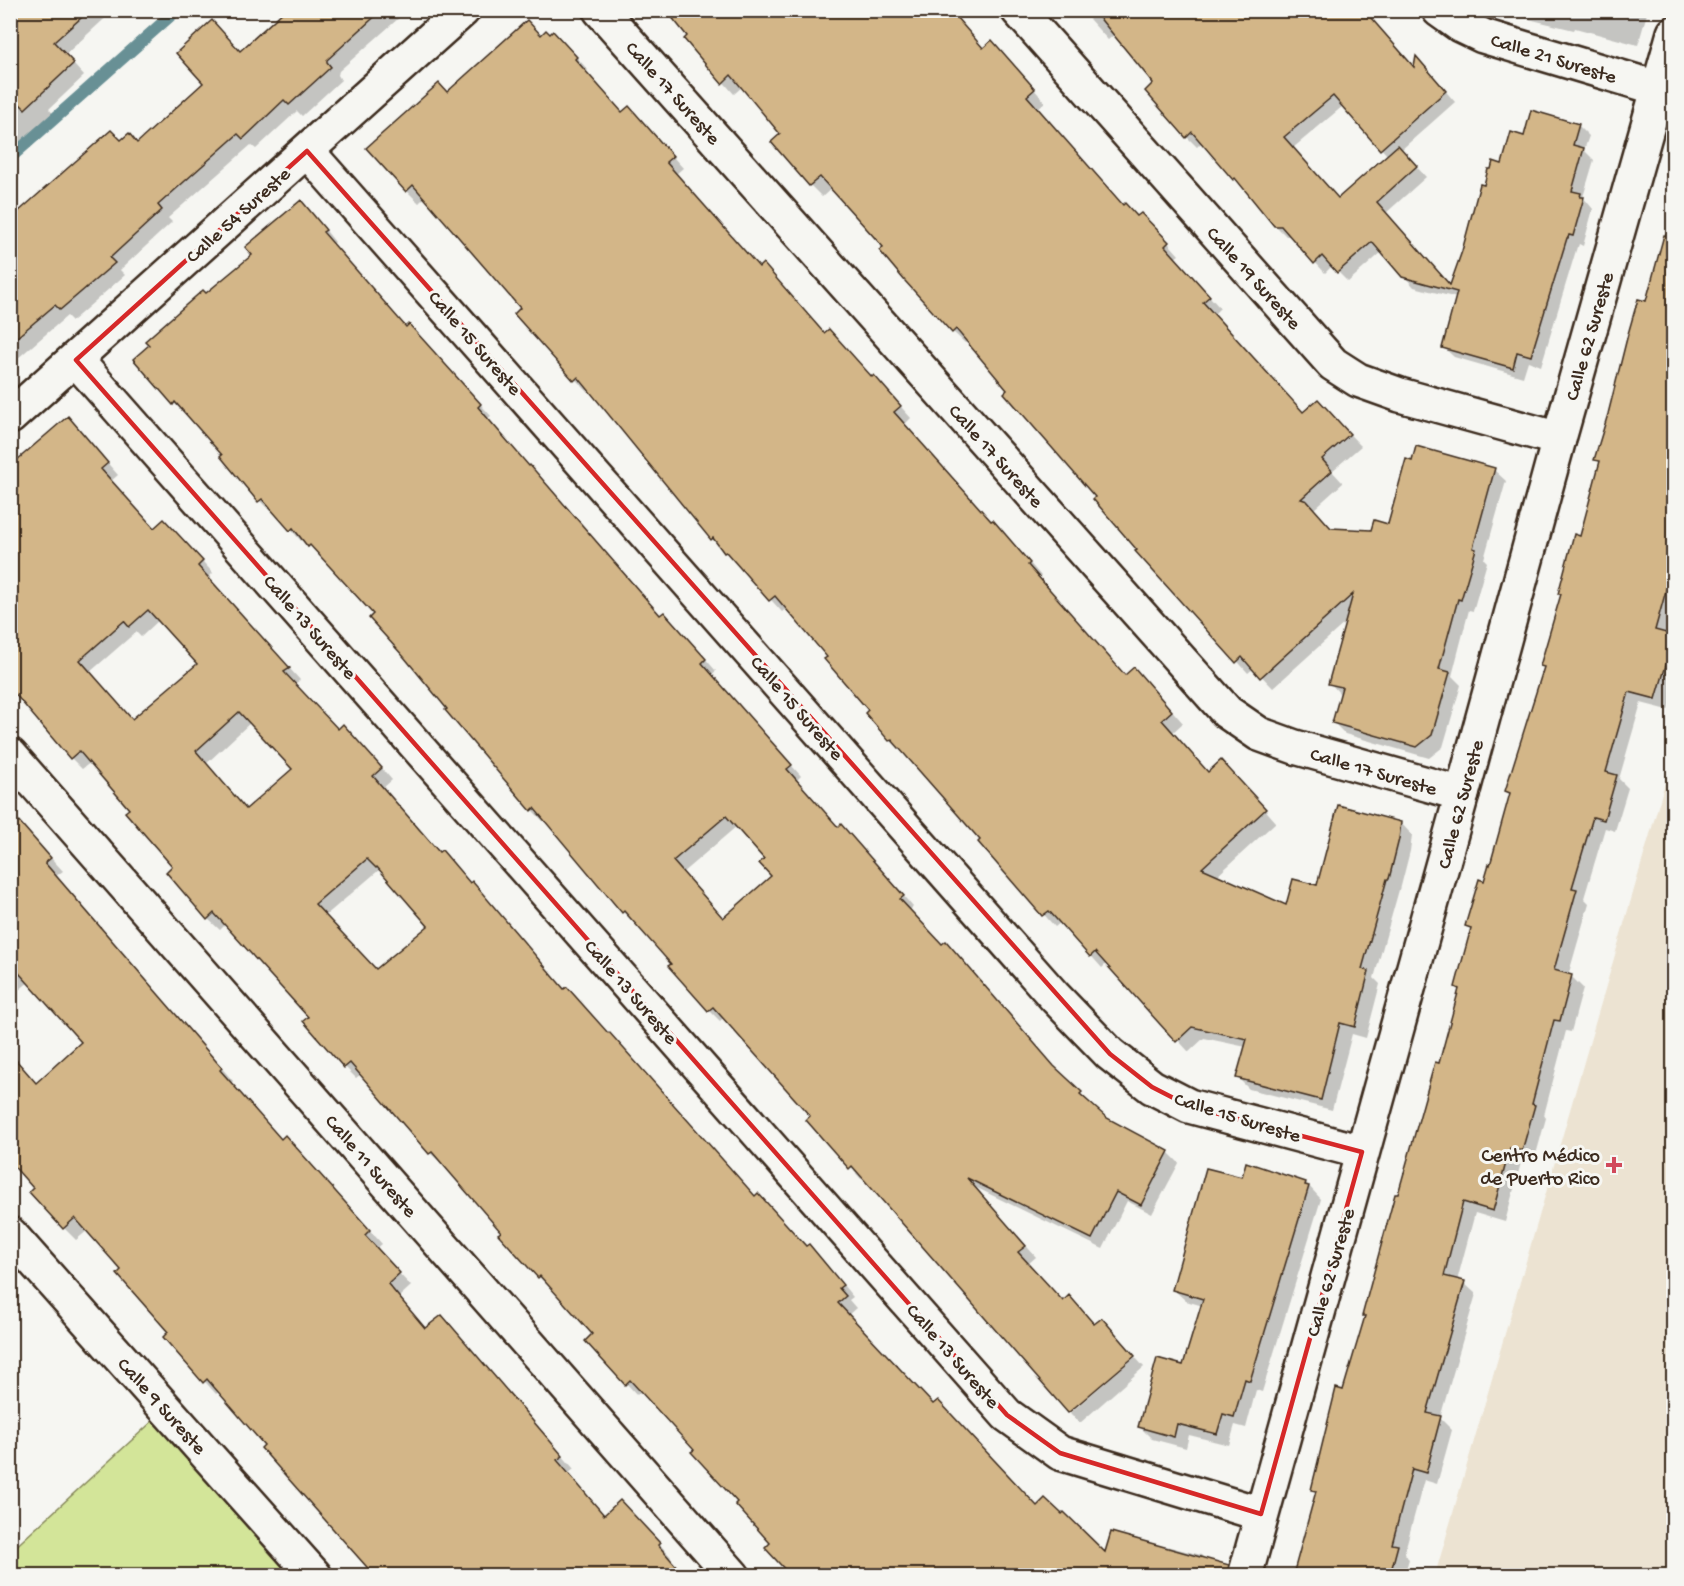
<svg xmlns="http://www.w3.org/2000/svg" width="1684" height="1586" font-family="'Gochi Hand',sans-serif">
	<rect width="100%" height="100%" fill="#f6f6f2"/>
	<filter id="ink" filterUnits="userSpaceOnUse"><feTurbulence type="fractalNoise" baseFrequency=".0167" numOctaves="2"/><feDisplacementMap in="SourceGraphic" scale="12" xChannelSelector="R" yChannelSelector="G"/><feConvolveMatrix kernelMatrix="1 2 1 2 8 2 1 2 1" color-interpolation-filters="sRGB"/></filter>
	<g filter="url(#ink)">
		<!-- built -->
		<path fill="#ece3d2" d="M1673,755v820h-238z"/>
		<!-- green -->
		<path fill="#d3e599" stroke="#87885c" stroke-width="1.5" d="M156,1418l139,158h-284v-25z"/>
		<!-- shadow -->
		<g fill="#0003" fill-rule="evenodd">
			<path d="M10,10h104l-49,45 19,21 -35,33 8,9 -47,43z"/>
			<path d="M145,10h18l-10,9z"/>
			<path d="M287,10h121l-69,61 -1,4 3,5 -39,36 -5,-5 -41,38 -5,-4 -83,73 4,4 -52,48 5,5 -53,46 -5,-5 -57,49v-126l119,-104 9,9z"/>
			<path d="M1081,10h282l56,63 16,6 20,23 -54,48 25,27 -40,36 65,73 30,-100 4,1 40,-49 53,-13 11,11 -5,14 10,10 -11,37 10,12 -10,37 -4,-2 -1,3h-1l-36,119 -13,-5 -5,16 -69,-20 -11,-10 14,-49 -43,-11 -32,-35 -34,30 -16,-16 -7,7 -34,-37h-5l-11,-11 -72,-84 -6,6 -10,-10 -32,-54 -40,-49 -7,6zM1343,106l45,50 -49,43 -46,-51z"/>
			<path d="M1504,10h144l-10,35 -63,-17 -1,2 -66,-16z"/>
			<path d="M542,37l23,7 23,26 -2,2 37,41 17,7 43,48 -7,6 83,94 66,67 60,54 26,29 -6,6 87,99 12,10 37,43 -2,1 87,100 20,4 37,42 -11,10 36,41 25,-1 43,49 -59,54 70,31 31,-20 83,-64 11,12 -2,16 -10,39h-1l-25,88 6,6 -14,54 -14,-4 -20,76 -83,-21 -11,-11 8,-31 -42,-9 -15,14 -82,-89 -5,5 -41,-46 -6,5 -75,-85 2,-2 -78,-89 -2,1 -12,-12 -20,-30 -41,-53 -42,-49 -5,4 -44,-49 -26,-24 -123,-150 -2,2 -11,-11 -60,-66 7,-6 -98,-111 -6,6 -12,-12 41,-97z"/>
			<path d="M686,39l298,11 20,4 41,48 -8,7 87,98 29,19 26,29 -4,3 45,50 -6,6 90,100 25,-1 32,33 -29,25 11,12 -29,26 18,21 40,1 17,-5 105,-56 12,11 -22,78 3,3 -14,49 -4,-1 -17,66 9,9 -18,62 -14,11 -84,-24 -12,-12 8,-27 -11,-12 17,-62 -74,67 -19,-20 -6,5 -109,-123 -130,-160 -41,-49 -3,2 -12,-11 -68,-85 -53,-59 -10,9 -12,-12 -37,-43 9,-8 -40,-47 -8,7z"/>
			<path d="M1674,205v410l-6,20 6,2v53l-6,20 -27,-7 -22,76 9,9 -13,43 -10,-3 -21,70 5,5 -21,73h3l12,12 -12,44 -5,-1 -22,84 2,3 -12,44 -12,-3 -17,63 -30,-9 -18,68 7,2 12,11 -36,124 12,12 -15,54 -13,-4 -20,74 5,5 -5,17h-109l22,-83 -4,-4 31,-97 22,-75 -2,-2 96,-324 -4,-4 15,-57 -4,-4 18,-44 26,-87 -4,-4 38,-122 -3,-3 20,-70 -3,-3 22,-55 20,-74 -6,-5 52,-156z"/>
			<path d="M312,213l23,29 -2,2 74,84 13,9 71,79 -4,3 42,48 12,10 120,139 14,8 41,47 -5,4 90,101 -5,5 42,47 3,-2 11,10 61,71 -4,4 152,163 31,30 -1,2 15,14 62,32 11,11 -27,51 -25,-13 -24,48 -130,-63 63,71 -8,7 35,38 71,53 -271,-178 -2,2 -53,-59 4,-4 -88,-99 -4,4 -11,-11 -39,-44 3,-2 -38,-42 -1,1 -11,-11 -78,-93 -2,2 -11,-11 -85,-100 2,-1 -73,-95 -54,-59 -2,2 -16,-18 -3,2 -28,-32 -3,2 -10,-10 -36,-46 -38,-43 -1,2 -11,-11 32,-108zM737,826l29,33 7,17 -49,43 -42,-46z"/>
			<path d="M68,418l50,57 -7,6 44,49 21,2 37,41 -5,5 92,102 -6,5 44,46 17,6 37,43 -9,8 57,66 31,30 94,106 190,208 51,50 14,9 33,40 -4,3 7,8 -8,7 86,91 103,102 69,46 59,-6 1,-2 35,9 11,11 -3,10h-115l3,-10 -9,10h-296l-25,-28 5,-5 -76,-93 -55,-59 -4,4 -11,-12 -32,-49 -42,-48 -2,2 -11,-11 -96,-114 -1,1 -12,-11 -69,-79 -5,4 -11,-11 -35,-50 -84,-93 -6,6 -12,-11 -34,-52 -42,-58 -41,-47 -9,7 -11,-11 -61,-73v-226l4,-3 5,5zM159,620l40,44 -66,57 -43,-49 46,-40 5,5zM251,722l43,48 -47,41 -41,-47zM379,870l51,56 -54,45 -51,-55z"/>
			<path d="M16,820l47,51 -7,5 177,205 -2,2 51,57 16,9 84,95 -6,5 35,37 -12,11 27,33 16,-13 132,152 -6,5 37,42 28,-2 38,43 -2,2 14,17h-307l-113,-128 3,-3 -46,-54 -4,3 -51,-57 6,-5 -48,-62 -35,-40 -12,10 -12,-12 -29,-40 -25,-28v-107l27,31 46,-42 -54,-60 -19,15v-173z"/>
			<path d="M1243,1179l63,4 15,16 -59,193 -6,-2 -10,38 -11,-3 -6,20 -40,-10 -3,13 -34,-9 -12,-12 44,-60 19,-61 -17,-5 -12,-11z"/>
			<path d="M1135,1357l9,10 -64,56 -10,-10z"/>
		</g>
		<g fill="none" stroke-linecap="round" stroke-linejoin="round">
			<!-- stream -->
			<path stroke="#689095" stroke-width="12" d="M10,158l167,-148"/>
		</g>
		<!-- building -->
		<g fill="#d3b688" stroke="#3b2a1e" stroke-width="1.5" fill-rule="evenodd">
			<path d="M10,10h80l-36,32 20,21 -49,46 -15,-15z"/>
			<path d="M285,10h97l-55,50v2l4,5 -42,38 -5,-5 -41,39 -5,-5 -80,71 4,5 -52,48 5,5 -55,47 -5,-5 -45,38v-124l101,-89 10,10 8,-7 8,10 66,-60 -27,-30 36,-33 28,31z"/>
			<path d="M666,10h284l33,38 9,-8 43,49 -8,7 96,109 2,-2 12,13 4,-3 28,29 -4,4 45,50 -7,6 100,110 15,-13 32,35 -28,25 10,12 -31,28 6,2 24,27 40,2 3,-10 14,4 18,-65 6,2 4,-15 79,22 -22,80 3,1 -15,51 -3,-1 -19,70 11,3 -18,63 -15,12 -85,-24 10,-36 -14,-3 25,-90 -93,84 -18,-21 -6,6 -101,-112 2,-1 -44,-51 2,-2 -91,-104 3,-3 -51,-61 -4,4 -47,-52 -26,-31 4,-3 -63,-70 -11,9 -38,-44 9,-8 -49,-59 -9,9 -38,-45 3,-3z"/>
			<path d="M1093,10h271l50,57 2,-11 30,35 -66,59 -47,-54 -49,41 54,61 60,-53 19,21 -40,36 73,83 12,-34 18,-67 4,1 4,-16h3l2,-8 9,3 9,-32 13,4 7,-26 48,14 -6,21 11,3 -12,43 9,2 -1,4h4l-11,39 -4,-1 -1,3h-1l-36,118 -14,-4 -4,16 -71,-20 15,-56 -55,-15 -30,-35 -35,31 -15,-17 -8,8 -33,-38h-7l-39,-48 -2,2 -41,-48 -6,6 -41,-47 8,-8z"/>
			<path d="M527,20l14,15 5,-5 4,4 3,-3 24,26 -2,2 47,53 7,-6 44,50 -7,6 93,105 4,-4 61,70 5,-4 43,48 2,-2 27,31 -7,6 97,109 2,-1 37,43 -2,2 97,110 9,-8 38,44 -10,9 46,52 13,-12 45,49 -64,59 84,37 7,-26 24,6 21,-80 63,17 -2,17 -10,40h-2l-25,90 7,2 -14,56 -15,-4 -19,77 -85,-22 11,-39 -55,-12 -16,15 -81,-90 -5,5 -41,-46 -7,5 -64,-74 2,-2 -88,-100 -3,1 -24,-28 3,-3 -44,-51 3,-2 -52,-61 -6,5 -43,-49 -2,1 -11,-15 -2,2 -133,-163 -4,4 -60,-67 6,-6 -107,-123 -7,7 -40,-44 73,-65 8,9z"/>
			<path d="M301,200l25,30 -3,2 83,95 3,-3 72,80 -3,3 51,59 1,-1 130,150 4,-3 42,47 -4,4 90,102 -5,4 51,58 3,-3 63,72 -4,3 42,45 4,-3 108,125 28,26 -2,2 27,24 62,33 -28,54 -25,-13 -24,47 -125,-61 59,68 -8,6 45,49 6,-6 25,29 8,-6 33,38 -67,57 -216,-247 -3,3 -43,-49 4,-4 -97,-109 -5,4 -40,-45 3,-2 -47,-53 -2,2 -88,-105 -3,3 -86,-101 2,-1 -43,-52 -35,-39 4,-4 -63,-69 -2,2 -15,-19 -3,3 -28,-32 -4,3 -38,-46 2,-1 -47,-53 -2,3 -40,-46 16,-14 -4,-4 58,-51 3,3 46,-38 -7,-8zM726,816l38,43 -5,4 12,13 -48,42 -50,-57z"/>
			<path d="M1664,235l10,1v326l-19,68 19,5v3l-18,61 -27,-7 -23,80 11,3 -13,45 -11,-3 -21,71 5,1 -23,81 18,5 -12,46 -6,-1 -22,84 3,1 -13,46 -12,-3 -17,63 -30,-9 -19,74 21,5 -38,132 14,3 -15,57 -14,-4 -20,75 6,1 -8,30h-97l23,-84 -5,-1 25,-102 7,2 22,-74h-3l33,-122h3l37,-132 4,1 20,-74 -4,-2 16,-59 -6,-2 14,-47 5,2 5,-17 1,1 20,-72 -5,-2 39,-124 -4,-1 21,-72h-3l16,-60 6,2 20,-75 -6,-1 14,-46 20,-80 10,-35 8,2z"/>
			<path d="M68,416l40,47 -7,6 53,59 10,-9 39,42 -5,5 92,102 -6,4 54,57 5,-5 39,44 -9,8 66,76 3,-2 28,33 2,-2 92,108 3,-2 41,46 1,-1 146,164 3,-3 48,53 3,-2 34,41 -4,3 7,8 -8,7 95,101 5,-4 99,106 8,-8 17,16 2,-2 41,40 6,-20 118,33 -2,10h-437l-25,-27 5,-5 -35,-39 2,-2 -46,-50 3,-2 -64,-70 -5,5 -40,-44 7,-7 -52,-58 -2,2 -40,-44 3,-2 -69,-80 -3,2 -79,-91 -6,5 -41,-47 5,-4 -94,-104 -7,7 -41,-48 6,-6 -47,-54 4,-3 -50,-58 -9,8 -60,-71v-222zM148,610l49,54 -65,55 -52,-59 44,-39 5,6zM239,712l53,57 -46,40 -50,-58zM367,859l9,9 1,-1 51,59 -52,43 -61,-65z"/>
			<path d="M10,811l41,47 -6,5 177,205 -2,2 61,69 4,-4 85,95 -5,5 35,38 -12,11 37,44 17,-13 121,141 -6,4 47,55 16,-15 40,43 -2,2 26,30h-310l-113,-127 3,-3 -57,-66 -4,4 -40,-46 5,-5 -51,-58 4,-4 -46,-52 -12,11 -34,-37 4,-4 -23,-26v-109l26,30 45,-41 -71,-79z"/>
			<path d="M1246,1162l60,20 -1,3 4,1 -59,195 -5,-2 -11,38 -11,-3 -6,20 -40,-10 -3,13 -36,-10 19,-69 26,7 20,-66 -31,-9 34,-122 36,9z"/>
		</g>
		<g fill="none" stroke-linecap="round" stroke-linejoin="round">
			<defs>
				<g id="minor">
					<path d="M600,10l627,702 32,22 36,13 167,47"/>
					<path d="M1018,10l315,354 25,16 42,15 159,44"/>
					<path d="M1439,10l21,15 23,11 191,57"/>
					<path d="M307,151l747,845 56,58 42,33 37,19 173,46"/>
					<path d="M76,360l931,1055 53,38 201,61"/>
					<path d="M10,417l453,-407"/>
					<path d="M10,755l723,821"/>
					<path d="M10,1234l305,342"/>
					<path d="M1245,1576l217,-782 97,-355 115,-406"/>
				</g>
			</defs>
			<!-- minor casing -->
			<use href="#minor" stroke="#3b2a1e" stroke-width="38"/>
			<!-- minor -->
			<use href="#minor" stroke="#f6f6f2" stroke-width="33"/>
		</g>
	</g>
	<!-- marked area -->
	<path fill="none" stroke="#d62828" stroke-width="4.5" stroke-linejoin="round" d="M307,151l803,903 42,33 37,19 173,46 -101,362 -201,-61 -53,-38 -931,-1055z"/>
	<!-- markers -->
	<path fill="#d1495b" stroke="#f6f6f2" stroke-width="2" d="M1611 1156h6v6h6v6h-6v6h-6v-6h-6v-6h6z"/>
	<g text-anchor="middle" stroke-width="6" stroke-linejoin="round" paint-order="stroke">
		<!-- street labels -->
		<g font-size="20" fill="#3b2a1e" stroke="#f6f6f2">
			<text transform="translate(1554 57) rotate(17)" y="7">Calle 21 Sureste</text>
			<text transform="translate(674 92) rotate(48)" y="7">Calle 17 Sureste</text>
			<text transform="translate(237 214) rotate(-42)" y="7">Calle 54 Sureste</text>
			<text transform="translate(1255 277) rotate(48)" y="7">Calle 19 Sureste</text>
			<text transform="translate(1588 336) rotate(-74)" y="7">Calle 62 Sureste</text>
			<text transform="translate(476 342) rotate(49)" y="7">Calle 15 Sureste</text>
			<text transform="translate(997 455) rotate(48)" y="7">Calle 17 Sureste</text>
			<text transform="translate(311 626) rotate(49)" y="7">Calle 13 Sureste</text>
			<text transform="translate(798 707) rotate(49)" y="7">Calle 15 Sureste</text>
			<text transform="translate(1374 770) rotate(16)" y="7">Calle 17 Sureste</text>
			<text transform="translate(1459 804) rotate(-75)" y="7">Calle 62 Sureste</text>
			<text transform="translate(632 991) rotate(49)" y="7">Calle 13 Sureste</text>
			<text transform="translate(1238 1116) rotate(17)" y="7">Calle 15 Sureste</text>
			<text transform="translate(372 1165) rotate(49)" y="7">Calle 11 Sureste</text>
			<text transform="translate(1329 1272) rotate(-74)" y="7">Calle 62 Sureste</text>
			<text transform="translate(954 1355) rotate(49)" y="7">Calle 13 Sureste</text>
			<text transform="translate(163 1405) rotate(48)" y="7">Calle 9 Sureste</text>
		</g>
		<!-- poi labels -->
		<g font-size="20" fill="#3b2a1e" stroke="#f6f6f2" text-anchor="end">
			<text x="1600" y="1161">Centro Médico<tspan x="1600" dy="23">de Puerto Rico</tspan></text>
		</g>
	</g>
	<!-- margin -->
	<rect width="1684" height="1586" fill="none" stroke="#f6f6f2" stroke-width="36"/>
	<rect x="18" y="18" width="1648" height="1550" fill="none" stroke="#3b2a1e" stroke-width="2" filter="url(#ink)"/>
</svg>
